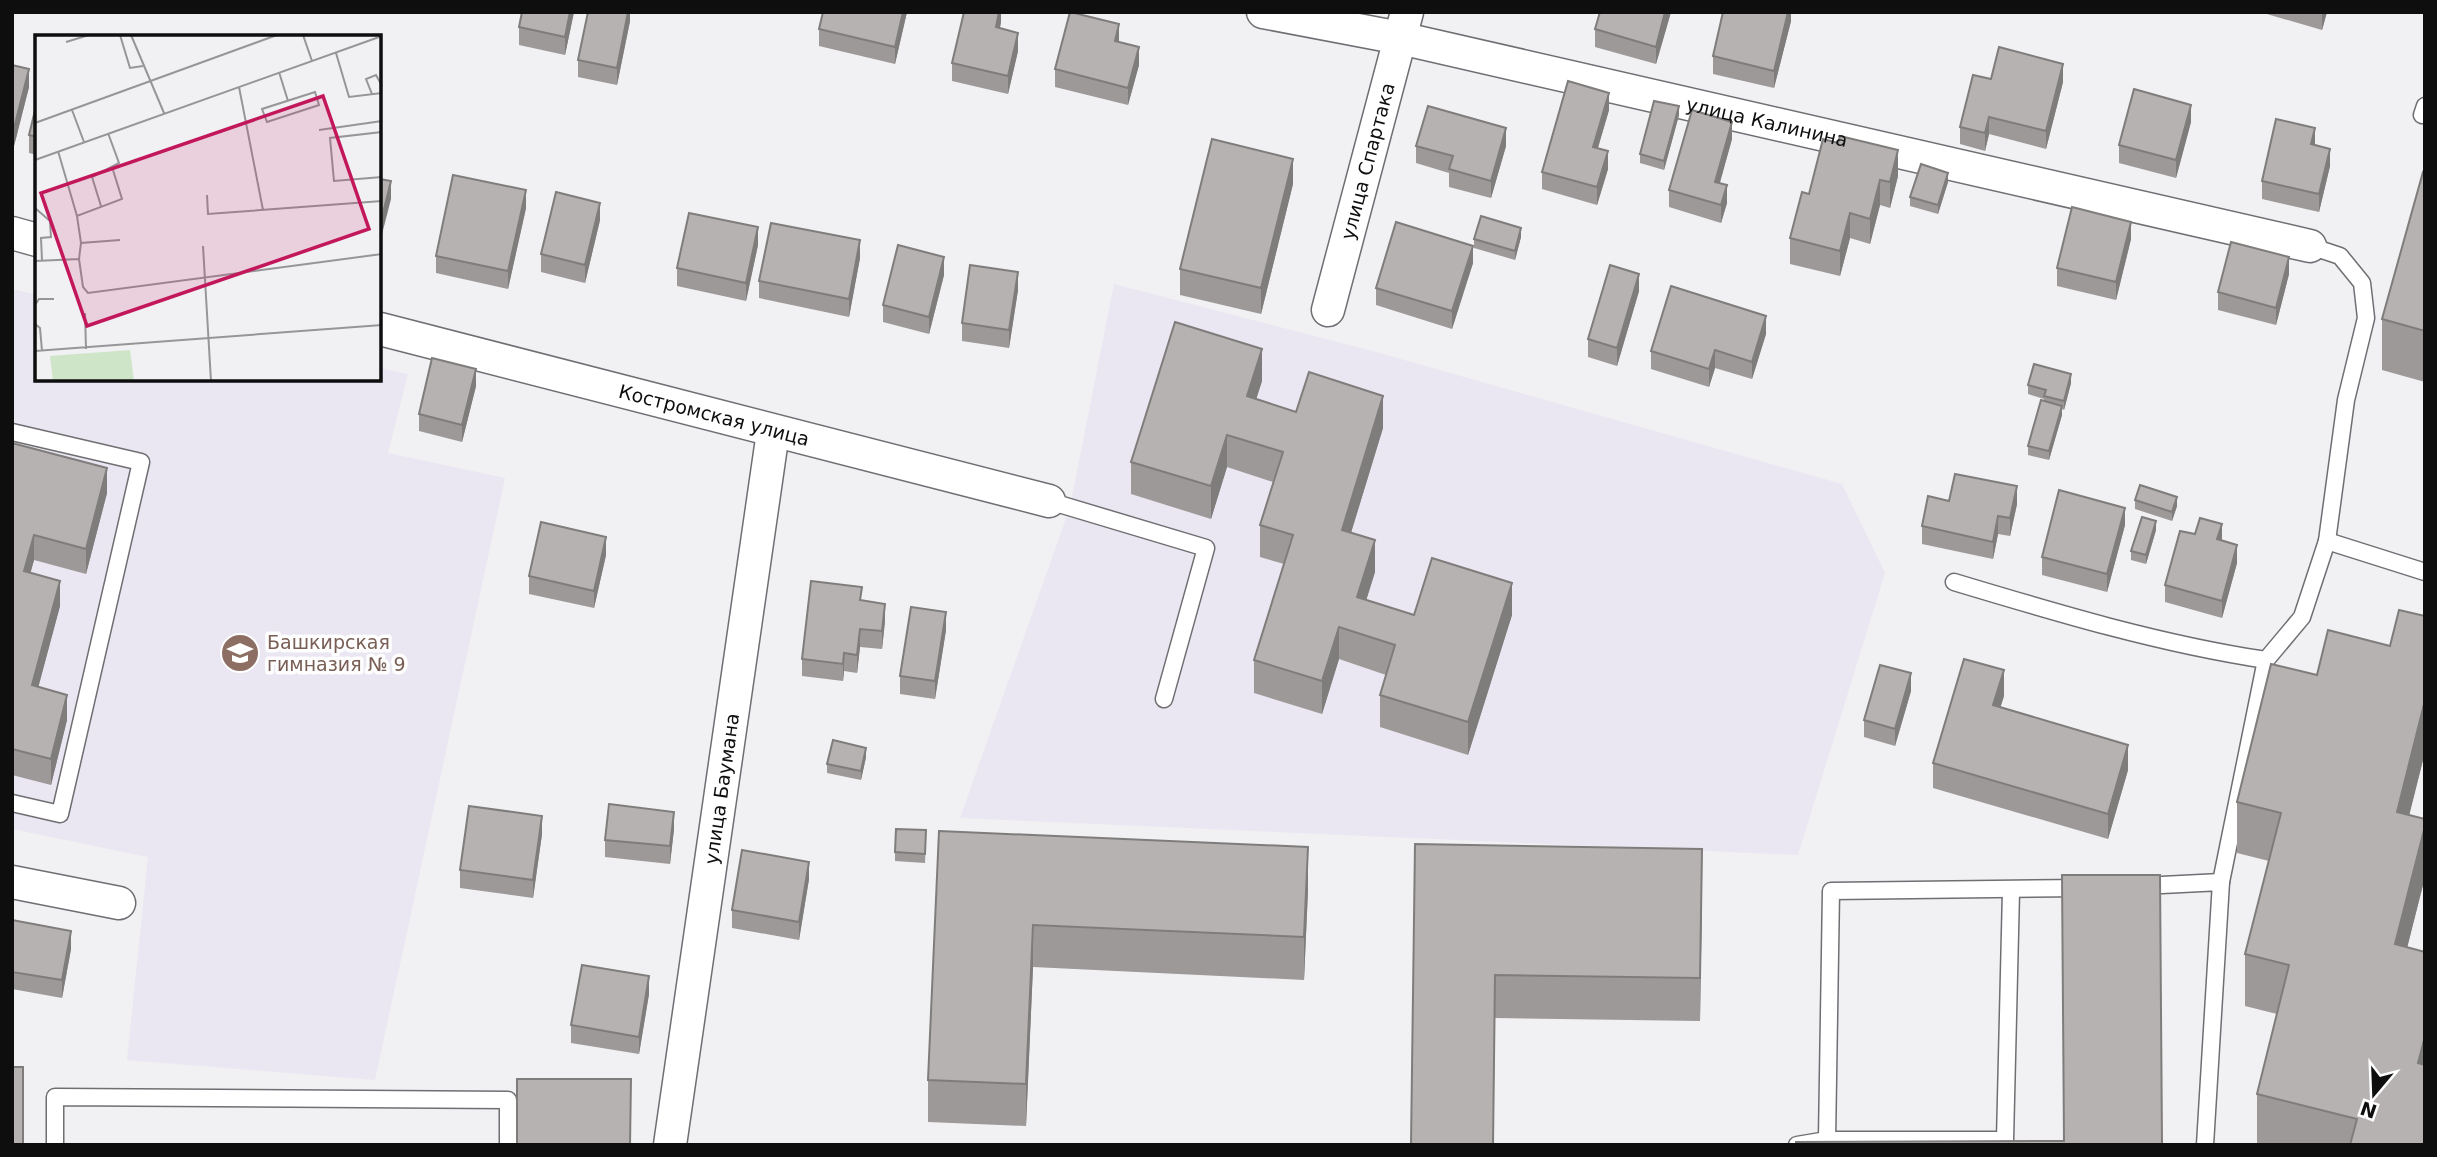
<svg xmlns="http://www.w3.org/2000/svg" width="2437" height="1157" font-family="'DejaVu Sans',sans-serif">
	<rect width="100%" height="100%" fill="#f1f0f3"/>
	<!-- built -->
	<g fill="#eae7f2">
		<path d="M1114,284l262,68 466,132 43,89 -87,282 -838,-37 110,-311z"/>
		<path d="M12,289l25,6v85h343v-12l28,6 -20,79 117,25 -130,602 -248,-20 21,-203 -136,-28z"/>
	</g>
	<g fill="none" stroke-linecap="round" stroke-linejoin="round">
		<defs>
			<g id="lane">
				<path d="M2422,115l3,-9"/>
				<path d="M2310,246l30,10 22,27 4,35 -20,82 -19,141"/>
				<path d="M12,432l129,30 -81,352 -48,-11"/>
				<path d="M1049,501l157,47 -42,151"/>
				<path d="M1954,582c103,31 206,62 312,78l36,-43 25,-76 98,31"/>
				<path d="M2221,882l45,-222"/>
				<path d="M2142,886l79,-4 -16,263"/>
				<path d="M1827,1140l4,-249 253,-3"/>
				<path d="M55,1145v-48l453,3v45"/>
				<path d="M1797,1145l30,-5h178l6,-249"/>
			</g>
			<g id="street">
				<path id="s1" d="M1263,12l137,26 910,208"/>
				<path d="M12,233l25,7"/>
				<path id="s2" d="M1328,310l79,-298"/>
				<path id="s3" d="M380,329l669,172"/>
				<path d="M12,882l107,21"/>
				<path id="s4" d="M670,1145l103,-713"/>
			</g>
		</defs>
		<!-- lane casing -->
		<use href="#lane" stroke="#6f6e72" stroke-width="19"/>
		<!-- street casing -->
		<use href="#street" stroke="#6f6e72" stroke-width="35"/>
		<!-- lane -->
		<use href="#lane" stroke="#fff" stroke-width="16"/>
		<!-- street -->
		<use href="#street" stroke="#fff" stroke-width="32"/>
	</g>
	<!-- wall -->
	<g fill="#9d9998">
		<path d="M521,12h53l-9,43 -46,-10v-18l3,-14z"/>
		<path d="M630,12v9l-13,64 -39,-8v-17z"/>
		<path d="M907,12l-12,52 -76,-18v-17z"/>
		<path d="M1001,12v10l-1,6 18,23 -10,43 -56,-13v-18z"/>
		<path d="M1671,12l-15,52 -61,-17v-18z"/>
		<path d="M1791,12v9l-17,67 -61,-14v-18z"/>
		<path d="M2260,12h67l-5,18z"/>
		<path d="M12,65l17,22 -15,59 -2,-1z"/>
		<path d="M1139,65l-11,40 -73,-18v-18z"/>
		<path d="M1991,79l72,3 -17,67 -57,-15 -4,17 -25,-7v-17z"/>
		<path d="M37,102v53l-8,-2v-18z"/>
		<path d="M1609,110l-11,38 10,21 -11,36 -55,-16v-17z"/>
		<path d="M1679,115l-15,55 -24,-7v-9z"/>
		<path d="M2191,122l-15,56 -57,-15v-18z"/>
		<path d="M1732,139l-12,44 7,20 -6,20 -52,-16v-17z"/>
		<path d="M2315,145l15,21 -11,46 -57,-13v-18z"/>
		<path d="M1416,146h90l-15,52 -42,-11v-14l-33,-10z"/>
		<path d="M2425,173v209l-43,-12v-51z"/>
		<path d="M1898,176l-8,32 -10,-3 -10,39 -20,-6 -10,38 -50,-12v-26l19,-44z"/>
		<path d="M1948,182l-10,32 -28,-8v-9z"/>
		<path d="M1293,184l-32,130 -81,-19v-26z"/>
		<path d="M526,208l-18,81 -72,-16v-17z"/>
		<path d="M600,220l-15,63 -44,-11v-18z"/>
		<path d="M1521,237l-6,23 -41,-12v-9z"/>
		<path d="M2131,239l-15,61 -59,-14v-18z"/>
		<path d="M758,245l-12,56 -69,-15v-18z"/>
		<path d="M860,258l-11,59 -90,-19v-17z"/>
		<path d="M1473,263l-21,66 -76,-24v-17z"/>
		<path d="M2289,274l-13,51 -58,-15v-18z"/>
		<path d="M944,275l-15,59 -46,-12v-17z"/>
		<path d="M1018,290l-9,58 -47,-7v-18z"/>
		<path d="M1639,291l-22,75 -29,-9v-18z"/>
		<path d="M1766,334l-14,45 -37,-11 -6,19 -58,-18v-18z"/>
		<path d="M1262,381l-6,18 40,13 87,16 -32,105 24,39 -9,28 48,15h98l-44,140 -88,-28v-32l6,-20 -47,-16 -17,55 -68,-21v-33l30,-96 -24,-7v-32l13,-43 -46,-15 -16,52 -80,-25v-32z"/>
		<path d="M2071,383l-7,27 -2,-1v6l-13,45 -21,-5v-9l16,-47 -16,-5v-9z"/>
		<path d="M476,386l-14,56 -43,-11v-17z"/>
		<path d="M12,443l95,50 -21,81 -52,-14 -4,13 30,33 -22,81 29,33 -16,65 -39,-10z"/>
		<path d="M2135,500l42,6 -5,15 -37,-12z"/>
		<path d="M1949,501l68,3 -7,32 -12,-2 -5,25 -71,-15v-18z"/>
		<path d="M2125,525l-18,67 -65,-17v-18z"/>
		<path d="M2156,530l-10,34 -15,-4v-9z"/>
		<path d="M2222,541l15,22 -15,55 -57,-16v-17z"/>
		<path d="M606,555l-12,53 -65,-14v-18z"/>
		<path d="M862,600l23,21 -3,28 -22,-2 -3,26 -13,-2 -1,10 -41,-5v-17z"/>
		<path d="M2425,616v140h-1l-15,59 16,62 -18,70 18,198h-168v-51l20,-80 -32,-8v-52l24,-93 -32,-8v-51l153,-156z"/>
		<path d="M946,630l-11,69 -35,-5v-18z"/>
		<path d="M1911,691l-16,55 -31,-9v-17z"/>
		<path d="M2004,696l-4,11 128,63 -20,69 -175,-51v-25z"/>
		<path d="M866,757l-5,23 -34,-7v-9z"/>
		<path d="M674,829l-4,35 -65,-7v-17z"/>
		<path d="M939,831l369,59 -4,90 -271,-13 -7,159 -98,-4v-42z"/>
		<path d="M542,834l-9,64 -73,-10v-18z"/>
		<path d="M926,839l-1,24 -30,-2v-9z"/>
		<path d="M1415,844l287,48 -2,129 -205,-3 -2,127h-82z"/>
		<path d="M809,879l-10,61 -67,-12v-18z"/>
		<path d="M12,920l59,29 -9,49 -50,-9z"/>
		<path d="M649,994l-10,60 -68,-11v-18z"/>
	</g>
	<!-- shaded-wall -->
	<g fill="#7f7d7c">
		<path d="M570,12h4l-9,43v-18z"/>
		<path d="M628,12h2v9l-13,64v-17z"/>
		<path d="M903,12h4l-12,52v-17z"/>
		<path d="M999,12h2v10l-5,23v-18z"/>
		<path d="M1665,12h6l-15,52v-17z"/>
		<path d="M1788,12h3v9l-17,67v-17z"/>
		<path d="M2322,12h5l-5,18z"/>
		<path d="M1119,24v18l-4,-1z"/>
		<path d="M1018,33v18l-10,43v-18z"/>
		<path d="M1139,47v18l-11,40v-17z"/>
		<path d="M2063,64v18l-17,67v-18z"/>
		<path d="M29,69v18l-15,59v-18z"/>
		<path d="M1609,93v17l-16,54v-17z"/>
		<path d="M2191,105v17l-15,56v-18z"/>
		<path d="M1679,106v9l-15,55v-9z"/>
		<path d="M1989,117v17l-4,17v-18z"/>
		<path d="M1732,122v17l-17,60v-17z"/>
		<path d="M1506,128v18l-15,52v-17z"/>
		<path d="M2315,128v18l-4,-2z"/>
		<path d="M2330,149v17l-11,46v-18z"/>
		<path d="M1898,150v26l-8,32v-26z"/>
		<path d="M1608,151v18l-11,36v-18z"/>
		<path d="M1293,159v25l-32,130v-26z"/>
		<path d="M1948,173v9l-10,32v-9z"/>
		<path d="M1880,180v25l-10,39v-25z"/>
		<path d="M391,181v18l-11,43v-17z"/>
		<path d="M1727,185v18l-6,20v-18z"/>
		<path d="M526,190v18l-18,81v-18z"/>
		<path d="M600,203v17l-15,63v-18z"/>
		<path d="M1850,213v25l-10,38v-25z"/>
		<path d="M2131,222v17l-15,61v-18z"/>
		<path d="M758,227v18l-12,56v-18z"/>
		<path d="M1521,228v9l-6,23v-9z"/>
		<path d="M860,240v18l-11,59v-18z"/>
		<path d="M1473,246v17l-21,66v-18z"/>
		<path d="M944,257v18l-15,59v-17z"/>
		<path d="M2289,257v17l-13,51v-17z"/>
		<path d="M1018,272v18l-9,58v-18z"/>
		<path d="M1639,274v17l-22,75v-18z"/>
		<path d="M1766,316v18l-14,45v-17z"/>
		<path d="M1262,349v32l-15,47v-32z"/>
		<path d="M1715,350v18l-6,19v-18z"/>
		<path d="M476,369v17l-14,56v-17z"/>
		<path d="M2071,374v9l-7,27v-9z"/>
		<path d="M1383,396v32l-41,134v-32z"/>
		<path d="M2062,406v9l-13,45v-9z"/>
		<path d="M1227,435v32l-16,52v-33z"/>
		<path d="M107,468v25l-21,81v-25z"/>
		<path d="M2017,486v18l-7,32v-18z"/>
		<path d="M2177,497v9l-5,15v-9z"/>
		<path d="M2125,508v17l-18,67v-18z"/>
		<path d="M1998,516v18l-5,25v-17z"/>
		<path d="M2156,521v9l-10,34v-9z"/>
		<path d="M2222,524v18l-5,-3z"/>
		<path d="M34,535v25l-10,37v-26z"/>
		<path d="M606,537v18l-12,53v-17z"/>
		<path d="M1375,540v32l-18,58v-33z"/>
		<path d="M2237,545v18l-15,55v-17z"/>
		<path d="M60,581v25l-28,105v-26z"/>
		<path d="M1512,583v32l-44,140v-33z"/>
		<path d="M885,604v17l-3,28v-18z"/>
		<path d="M946,612v18l-11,69v-18z"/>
		<path d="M1339,627v32l-17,55v-33z"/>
		<path d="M860,629v18l-3,26v-18z"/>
		<path d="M844,653v18l-1,10v-17z"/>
		<path d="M2004,670v26l-11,35v-26z"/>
		<path d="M1911,673v18l-16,55v-17z"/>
		<path d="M67,695v25l-16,65v-26z"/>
		<path d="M2424,704v52l-27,108v-52z"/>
		<path d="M2128,745v25l-20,69v-25z"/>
		<path d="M866,748v9l-5,23v-9z"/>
		<path d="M674,812v17l-4,35v-18z"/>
		<path d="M542,816v18l-9,64v-18z"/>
		<path d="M2425,826v51l-30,119v-52z"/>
		<path d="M1308,847v43l-4,90v-43z"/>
		<path d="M1702,849v43l-2,129v-43z"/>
		<path d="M809,862v17l-10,61v-18z"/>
		<path d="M1033,925v42l-7,159v-42z"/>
		<path d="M71,931v18l-9,49v-18z"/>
		<path d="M649,976v18l-10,60v-17z"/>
		<path d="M2425,1036v52l-7,-25z"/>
	</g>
	<!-- building -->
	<g fill="#b6b2b1" stroke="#7f7d7c" stroke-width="2">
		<path d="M522,12h48l-5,25 -46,-10z"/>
		<path d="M588,12h40l-11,56 -39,-8z"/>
		<path d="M823,12h80l-8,35 -76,-18z"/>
		<path d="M964,12h35l-3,15 22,6 -10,43 -56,-13z"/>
		<path d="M1070,12l49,12 -4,17 24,6 -11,41 -73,-19z"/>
		<path d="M1600,12h65l-9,35 -61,-18z"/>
		<path d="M1723,12h65l-14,59 -61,-15z"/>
		<path d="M1999,47l64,17 -17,67 -57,-14 -4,16 -25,-6 13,-52 18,4z"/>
		<path d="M12,65l17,4 -15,59h-2z"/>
		<path d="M1568,81l41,12 -16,54 15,4 -11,36 -55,-15z"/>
		<path d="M2134,89l57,16 -15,55 -57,-15z"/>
		<path d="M1654,101l25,5 -15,55 -24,-7z"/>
		<path d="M37,102v35l-8,-2z"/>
		<path d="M1428,106l78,22 -15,53 -42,-12 4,-13 -37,-10z"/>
		<path d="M1692,110l40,12 -17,60 12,3 -6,20 -52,-15z"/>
		<path d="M2276,119l39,9 -4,16 19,5 -11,45 -57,-13z"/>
		<path d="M1840,136l58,14 -8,32 -10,-2 -10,39 -20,-6 -10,38 -50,-13 12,-46 7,2 14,-55 15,4z"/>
		<path d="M1212,139l81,20 -32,129 -81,-19z"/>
		<path d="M1921,164l27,9 -10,32 -28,-8z"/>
		<path d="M2423,172l2,1v158l-43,-12z"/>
		<path d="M453,175l73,15 -18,81 -72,-15z"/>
		<path d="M380,179l11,2 -11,44z"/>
		<path d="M556,192l44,11 -15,62 -44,-11z"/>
		<path d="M2072,207l59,15 -15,60 -59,-14z"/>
		<path d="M689,213l69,14 -12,56 -69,-15z"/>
		<path d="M1481,216l40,12 -6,23 -41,-12z"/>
		<path d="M1396,222l77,24 -21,65 -76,-23z"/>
		<path d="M771,223l89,17 -11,59 -90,-18z"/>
		<path d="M2231,242l58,15 -13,51 -58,-16z"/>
		<path d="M898,245l46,12 -15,60 -46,-12z"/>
		<path d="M970,265l48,7 -9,58 -47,-7z"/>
		<path d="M1610,265l29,9 -22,74 -29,-9z"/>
		<path d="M1671,286l95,30 -14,46 -37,-12 -6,19 -58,-18z"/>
		<path d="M1175,322l87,27 -15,47 49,16 13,-40 74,24 -41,134 33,10 -18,57 57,18 18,-57 80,25 -44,139 -88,-27 15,-50 -56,-18 -17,54 -68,-21 39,-125 -33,-10 23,-73 -56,-17 -16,51 -80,-24z"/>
		<path d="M432,358l44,11 -14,56 -43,-11z"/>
		<path d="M2034,364l37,10 -7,27 -20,-5 2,-6 -18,-5z"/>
		<path d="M2041,400l21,6 -13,45 -21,-5z"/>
		<path d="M12,443l95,25 -21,81 -52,-14 -10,36 36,10 -28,104 35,10 -16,64 -39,-10z"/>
		<path d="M1955,474l62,12 -7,32 -12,-2 -5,26 -71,-16 6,-30 21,5z"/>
		<path d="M2140,485l37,12 -5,15 -37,-12z"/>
		<path d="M2059,490l66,18 -18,66 -65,-17z"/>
		<path d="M2142,517l14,4 -10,34 -15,-4z"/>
		<path d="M2200,518l22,6 -5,15 20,6 -15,56 -57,-16 15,-54 15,3z"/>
		<path d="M541,522l65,15 -12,54 -65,-15z"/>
		<path d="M811,581l51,6 -2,13 25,4 -3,27 -22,-2 -3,26 -13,-2 -1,11 -41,-5z"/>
		<path d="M911,607l35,5 -11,69 -35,-5z"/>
		<path d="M2399,610l26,6v88h-1l-27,108 28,7v7l-30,118 30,8v84l-7,27 7,2v80h-75l7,-26 -100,-25 32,-129 -44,-11 36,-141 -44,-11 34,-138 46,11 11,-45 62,16z"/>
		<path d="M1964,659l40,11 -11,35 135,40 -20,69 -175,-51z"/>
		<path d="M1880,665l31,8 -16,56 -31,-9z"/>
		<path d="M833,740l33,8 -5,23 -34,-7z"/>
		<path d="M609,804l65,8 -4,34 -65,-6z"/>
		<path d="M469,806l73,10 -9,64 -73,-10z"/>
		<path d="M896,829l30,1 -1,24 -30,-2z"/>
		<path d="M939,831l369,16 -4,90 -271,-12 -7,159 -98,-4z"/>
		<path d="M1415,844l287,5 -2,129 -205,-3 -2,170h-82z"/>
		<path d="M742,850l67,12 -10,60 -67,-12z"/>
		<path d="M2062,875h98l2,270h-366v-3l268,-1z"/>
		<path d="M12,920l59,11 -9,49 -50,-8z"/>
		<path d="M582,965l67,11 -10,61 -68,-12z"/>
		<rect x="12" y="1067" width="11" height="78"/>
		<path d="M517,1079h114l-1,66h-113z"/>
	</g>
	<!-- icons -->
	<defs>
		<symbol id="school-disc" viewBox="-11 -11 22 22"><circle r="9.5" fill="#8d6e63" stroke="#fefeff"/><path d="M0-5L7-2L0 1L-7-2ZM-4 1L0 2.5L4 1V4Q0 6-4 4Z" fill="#fff"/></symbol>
	</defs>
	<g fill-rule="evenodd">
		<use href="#school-disc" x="218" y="631" width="44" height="44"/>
	</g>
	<g text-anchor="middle" stroke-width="7" stroke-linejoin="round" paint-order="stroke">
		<!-- street labels -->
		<g font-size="19" fill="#0e0e0f" stroke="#fefeff">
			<text dy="7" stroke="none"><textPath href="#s1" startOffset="516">улица Калинина</textPath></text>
			<text dy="7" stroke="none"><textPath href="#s2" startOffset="154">улица Спартака</textPath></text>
			<text dy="7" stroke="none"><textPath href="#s3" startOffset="345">Костромская улица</textPath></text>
			<text dy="7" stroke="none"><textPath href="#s4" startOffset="360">улица Баумана</textPath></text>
		</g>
		<!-- education labels -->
		<g font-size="19" fill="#785e54" stroke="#fefeff" text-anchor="start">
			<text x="267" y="649">Башкирская<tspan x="267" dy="22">гимназия № 9</tspan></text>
		</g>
	</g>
	<!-- overview -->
	<g transform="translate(35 35)">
		<rect width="346" height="346" fill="#f1f0f3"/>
		<path d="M95,315l4,31h-81l-3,-25z" fill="#cfe5c8"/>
		<path fill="none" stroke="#969698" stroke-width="2" d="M85,0l10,33 13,-2M96,0l33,78M268,0l9,26M31,7l23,-7M301,18l13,44 33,-4M244,37l9,29M204,52l24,123M280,57l4,13 -52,17 -5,-13zM337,59l-6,-15 10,-4 6,11M37,75l12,32M0,88l242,-88M284,95l63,-9M347,97l-52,6 4,43 48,-4M23,116l19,65 45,-17 -9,-29M0,125l347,-124M172,160l1,19 174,-13M66,171l-9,-29 27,-14 -11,-30M0,173l15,13 1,16 -10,1 1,22M42,181l4,27M168,211l8,135M44,224l4,28 5,6 294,-39M0,226l44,-2 2,-16 39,-3M0,270l4,-6h15M50,278l1,36M0,289l5,4 2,23M0,316l347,-26"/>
		<path fill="#c2185b" fill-opacity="0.15" stroke="#c2185b" stroke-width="3.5" d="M288,61l46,133 -282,97 -46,-133z"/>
		<rect width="346" height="346" fill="none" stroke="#0e0e0f" stroke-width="3.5"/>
	</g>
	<!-- border -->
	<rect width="2437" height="1157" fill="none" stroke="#0e0e0f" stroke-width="28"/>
	<!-- north arrow -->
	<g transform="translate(2374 1094) rotate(199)" stroke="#fefeff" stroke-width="5" paint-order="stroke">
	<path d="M0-5L12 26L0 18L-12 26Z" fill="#0e0e0f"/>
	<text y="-10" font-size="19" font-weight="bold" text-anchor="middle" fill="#0e0e0f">N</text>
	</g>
</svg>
